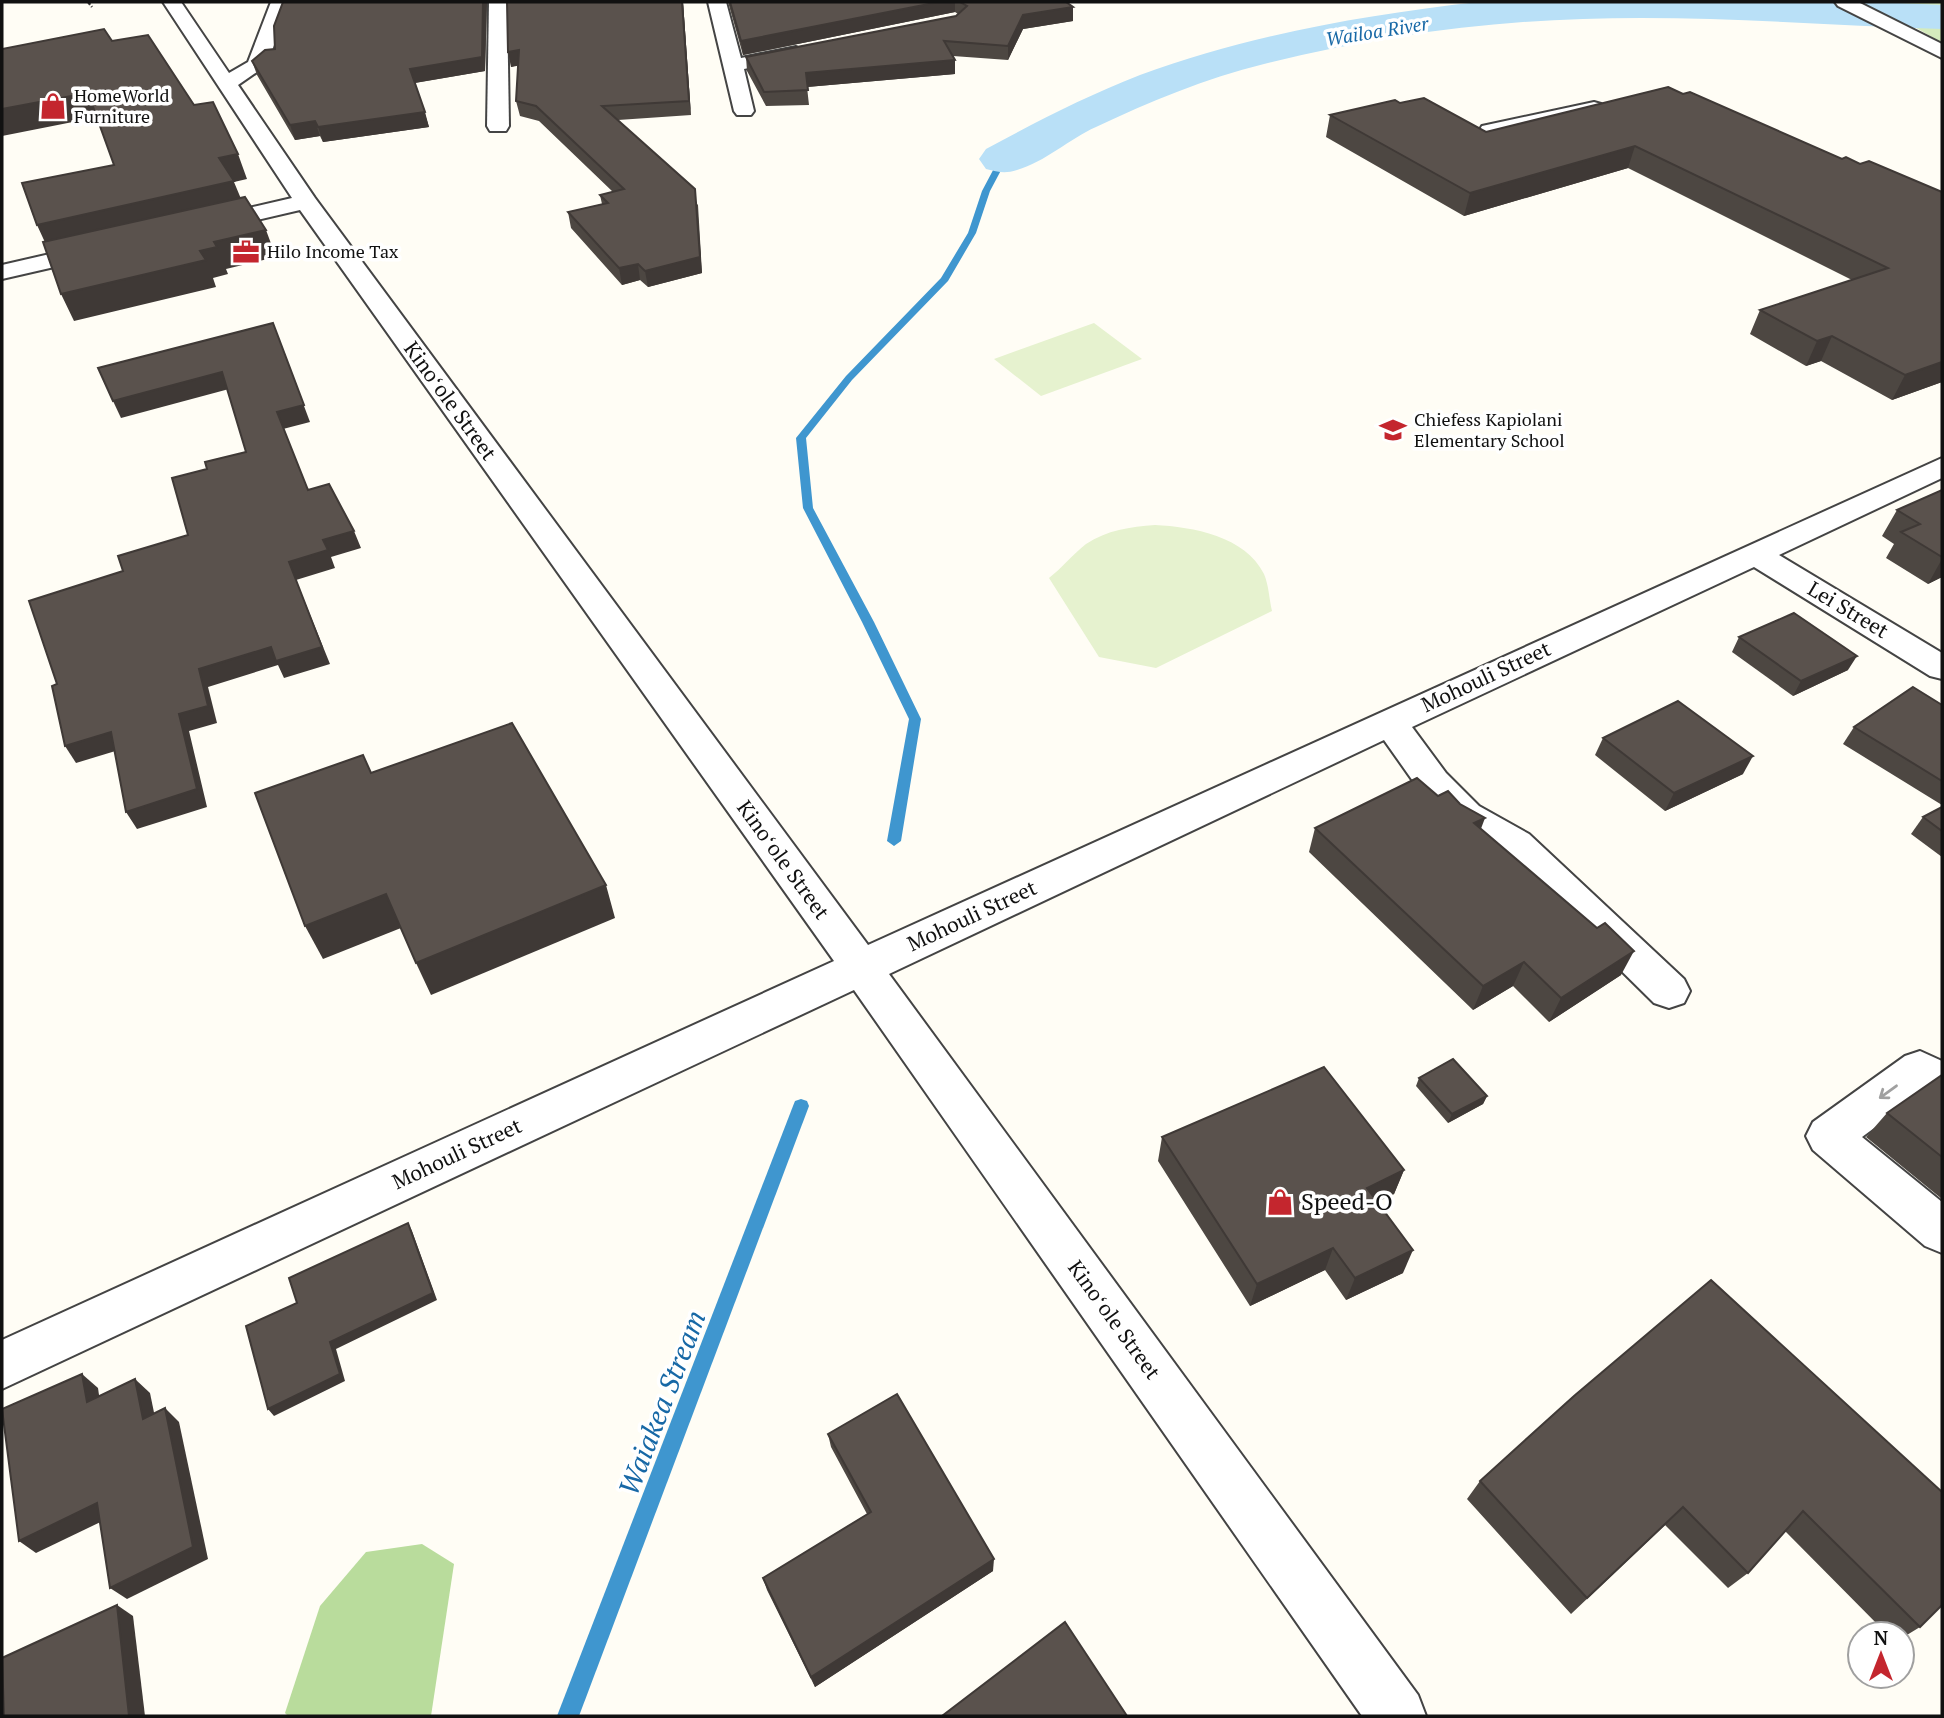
<svg xmlns="http://www.w3.org/2000/svg" width="1944" height="1718" font-family="'PT Serif',serif">
	<rect width="100%" height="100%" fill="#fffdf5"/>
	<!-- green -->
	<path fill="#d5ebbd" d="M1872,2h70v41z"/>
	<!-- forest -->
	<path fill="#b9dc9c" d="M422,1544l32,20 -23,152h-143l-3,-3 35,-107 46,-54z"/>
	<!-- pitch -->
	<g fill="#e6f2cf">
		<path d="M1094,323l48,36 -101,37 -47,-37z"/>
		<path d="M1155,525c38,2 90,11 109,49 5,12 5,25 8,37l-116,57 -57,-11 -50,-79c13,-10 24,-24 37,-34 21,-14 44,-17 69,-19z"/>
	</g>
	<g fill="none" stroke-linecap="round" stroke-linejoin="round">
		<!-- stream -->
		<g fill="#3f96cf" fill-rule="evenodd">
			<path d="M1000,157l7,2 -17,32 -14,42 -28,48 -96,99 -46,58 7,70 61,114 47,97 -20,122 -7,5 -7,-5 22,-122 -47,-97 -59,-114 -7,-70 50,-62 95,-98 27,-45 14,-42z"/>
			<path d="M801,1099l6,2 2,5 -230,610h-22l236,-610 2,-5z"/>
		</g>
		<!-- river -->
		<path fill="#b9e0f7" fill-rule="evenodd" d="M1478,2h400l64,3v24c-120,-4 -239,-14 -359,-10 -108,3 -214,19 -319,45 -58,14 -115,38 -168,63 -27,12 -51,35 -79,43 -12,4 -19,2 -31,-1l-7,-10 7,-10c50,-27 100,-53 154,-74 108,-40 224,-60 338,-73z"/>
		<defs>
			<g id="minor">
				<path d="M163,2h18l48,71 19,-11 23,-60h18l-22,63 -29,20 77,113 553,747 1074,-487v20l-163,77 163,98v26l-12,-3 -176,-109 -342,160 34,46 33,33 50,28 155,145 6,12 -6,12 -15,5 -15,-5 -151,-149 -50,-28 -33,-35 -36,-51 -495,234 529,721 8,21h-64l-508,-726 -852,399v-49l832,-379 -534,-751 -95,22 -8,-2 -4,-5 4,-5 95,-22z"/>
				<path d="M489,2h18l2,124 -3,5h-16l-3,-5z"/>
				<path d="M708,2h18l15,56 55,-11 10,6 -3,4 -59,12 10,42 -3,4h-14l-3,-4z"/>
				<path d="M1835,2h23l84,42v14l-104,-52z"/>
				<path d="M1594,102l7,2 3,4 -3,4 -111,25 -8,-1 -3,-5 3,-5z"/>
				<path d="M102,242l9,2 3,5 -3,5 -109,25v-14z"/>
				<path d="M1920,1051l22,10v43l-22,-10 -58,43 80,65v51l-17,-7 -112,-96 -7,-14 7,-14 92,-66z"/>
			</g>
		</defs>
		<!-- minor casing -->
		<use href="#minor" stroke="#444" stroke-width="4"/>
		<!-- path -->
		<path stroke="#333" stroke-width="2.5" stroke-dasharray="3.5 2" stroke-linecap="butt" d="M88,2l4,5"/>
		<!-- minor -->
		<use href="#minor" fill="#fff" fill-rule="evenodd"/>
	</g>
	<!-- wall -->
	<g fill="#4d4742">
		<path d="M487,2l-2,69 -70,12 14,44 -106,15 -3,-6 -25,4 -38,-65 -5,-14 23,-12z"/>
		<path d="M507,2h176l8,113 -73,5 80,85 4,68 -54,14 -8,-7 -18,5 -51,-57 -3,-16 34,-8 -2,-9 13,-3 -74,-71 -19,-5 -4,-15 2,-36 -7,2z"/>
		<path d="M728,2h338l7,19 -50,8 -15,31 -55,-4 2,4v14l-148,13 2,18 -43,1 -19,-35 -1,-14 210,-41 2,-2 -3,-2 -212,43z"/>
		<path d="M1683,94l159,65 100,223 -50,18 -71,-39 -15,5 -56,-32 10,-24 92,-30 -224,-112 -164,48 -138,-79 4,-22 70,-12 86,29z"/>
		<path d="M1942,490v87l-14,7 -42,-26 8,-14 -12,-8 15,-26z"/>
		<path d="M1739,637l109,33 -55,26 -61,-44z"/>
		<path d="M1942,705v100l-99,-61 11,-17z"/>
		<path d="M1603,738l140,36 -78,37 -70,-56z"/>
		<path d="M1438,796l43,33 140,146 -72,47 -36,-36 -40,24 -164,-158 6,-24z"/>
		<path d="M1942,807v50l-31,-23 12,-17z"/>
		<path d="M1942,1075v124l-76,-62 21,-24z"/>
		<path d="M1419,1078l68,18 -4,8 -35,19 -32,-37z"/>
		<path d="M1162,1137l242,33 -10,24 -17,8 26,71 -57,27 -21,-30 -75,36 -92,-145z"/>
		<path d="M1711,1280l209,347 -18,11v-4h-15l-102,-103 -37,42 -20,15 -63,-63 -94,89 -104,-115 13,-18z"/>
		<path d="M828,1434l165,137 -178,116 -48,-97 -4,-12 104,-64 -36,-67z"/>
	</g>
	<!-- shaded-wall -->
	<g fill="#3f3936">
		<path d="M483,2h4l-2,69 -71,12 -4,-14z"/>
		<path d="M682,2h1l8,113 -2,-14z"/>
		<path d="M939,2h16v10l-212,43 -2,-14z"/>
		<path d="M1073,7v14l-50,8 -15,31v-14l15,-31z"/>
		<path d="M519,50l3,15 -11,2 -3,-15z"/>
		<path d="M955,60v14l-148,13 -1,-14z"/>
		<path d="M88,93l10,24 -96,19v-27z"/>
		<path d="M425,112l4,15 -106,15 -5,-15z"/>
		<path d="M315,121l5,15 -25,4 -5,-15z"/>
		<path d="M1635,146l-7,22 -164,48 6,-23z"/>
		<path d="M238,154l9,25 -13,3 10,24 -195,45 -12,-26 182,-67z"/>
		<path d="M695,189l7,84 -54,14 -3,-16z"/>
		<path d="M266,230l10,27 -50,12 2,5 -15,4 3,9 -142,34 -13,-27 139,-43 14,-9z"/>
		<path d="M638,264l2,16 -18,5 -3,-17z"/>
		<path d="M273,323l37,99 -27,7 -6,-17z"/>
		<path d="M1832,336l-11,25 -15,5 11,-25z"/>
		<path d="M1942,362v20l-50,18 13,-25z"/>
		<path d="M222,372l7,17 -108,29 -8,-17z"/>
		<path d="M354,531l7,17 -30,9 4,11 -39,12 34,84 -46,14 -6,-13 -70,22 9,36 -28,8 18,76 -70,22 -11,-17 53,-98 20,-45 90,-107 34,-22z"/>
		<path d="M1942,559v18l-14,7z"/>
		<path d="M1857,656l-9,14 -55,26 8,-15z"/>
		<path d="M111,732l11,17 -46,14 -11,-17z"/>
		<path d="M1753,756l-10,18 -78,37 9,-18z"/>
		<path d="M1485,818l-9,24 -2,-19z"/>
		<path d="M606,885l9,33 -184,77 -15,-32z"/>
		<path d="M386,894l15,34 -78,31 -18,-33z"/>
		<path d="M1634,951l-13,24 -72,47 12,-24z"/>
		<path d="M1524,962l-11,24 -40,24 10,-24z"/>
		<path d="M1487,1096l-4,8 -35,19 4,-9z"/>
		<path d="M1404,1170l-10,24 -36,17 9,-23z"/>
		<path d="M408,1223l4,8 25,69 -101,49 9,32 -71,35 -6,-7 62,-67z"/>
		<path d="M1333,1248l-8,22 -75,36 7,-22z"/>
		<path d="M1413,1250l-10,23 -57,27 9,-22z"/>
		<path d="M82,1374l16,14 4,28 -15,-14z"/>
		<path d="M135,1379l15,14 8,39 -15,-13z"/>
		<path d="M165,1408l14,14 29,137 -81,40 -17,-11z"/>
		<path d="M97,1503l16,13 -77,37 -17,-12z"/>
		<path d="M994,1559l-1,12 -178,116 -4,-10z"/>
		<path d="M117,1605l16,11 12,100h-16z"/>
	</g>
	<!-- building -->
	<g fill="#5a524d" stroke="#3f3936" stroke-width="2">
		<path d="M283,2h200l-1,55 -72,12 15,43 -107,15 -3,-6 -25,4 -38,-64 13,-11 10,-1 -1,-23z"/>
		<path d="M507,2h175l7,99 -87,5 93,83 5,68 -55,14 -7,-7 -19,4 -51,-56 40,-9 -8,-8 24,-6 -88,-83 -20,-5 3,-51 -11,2z"/>
		<path d="M730,2h209l-198,39z"/>
		<path d="M960,2h106l7,5 -50,8 -15,31 -64,-5 11,19 -149,13 2,17 -44,2 -18,-35 210,-41 11,-10z"/>
		<path d="M104,29l8,12 36,-6 46,70 19,-3 25,52 -19,4 15,23 -197,44 -15,-42 92,-18 -26,-72 -86,16v-60z"/>
		<path d="M1668,87l15,7 7,-2 152,67 4,-2 14,7 9,-3 73,31v170l-37,13 -73,-39 -15,5 -57,-31 128,-42 -253,-122 -165,47 -140,-78 65,-15 5,3 24,-5 62,34z"/>
		<path d="M245,197l21,33 -52,12 3,5 -17,4 6,9 -145,34 -18,-52z"/>
		<path d="M273,323l31,82 -27,7 31,78 21,-6 25,47 -31,9 5,10 -39,12 33,85 -46,14 -5,-14 -72,22 9,37 -29,8 18,75 -71,23 -15,-80 -46,14 -13,-60 5,-2 -28,-83 94,-30 -5,-15 70,-21 -16,-57 35,-9 -2,-7 41,-10 -24,-80 -109,29 -15,-33z"/>
		<path d="M1942,490v67l-41,-25 19,-8 -23,-14z"/>
		<path d="M1794,613l63,43 -56,25 -62,-44z"/>
		<path d="M1913,687l29,18v76l-88,-54z"/>
		<path d="M1678,701l75,55 -79,37 -71,-55z"/>
		<path d="M512,723l94,162 -190,78 -30,-69 -81,32 -50,-133 108,-38 8,18z"/>
		<path d="M1417,778l21,18 10,-5 12,13 25,14 -11,5 123,105 8,-5 29,28 -73,47 -37,-36 -41,24 -168,-158z"/>
		<path d="M1942,807v24l-19,-14z"/>
		<path d="M1453,1059l34,37 -35,18 -33,-36z"/>
		<path d="M1324,1067l80,103 -37,18 46,62 -58,28 -22,-30 -76,36 -95,-147z"/>
		<path d="M1942,1075v82l-55,-44z"/>
		<path d="M408,1223l25,70 -103,49 10,32 -72,35 -22,-83 51,-23 -8,-25z"/>
		<path d="M1711,1280l231,212v113l-22,22 -117,-116 -55,62 -65,-66 -96,91 -107,-117 94,-85z"/>
		<path d="M82,1374l5,28 48,-23 8,40 22,-11 28,139 -83,41 -13,-85 -78,38 -17,-132z"/>
		<path d="M897,1394l97,165 -183,118 -48,-99 108,-66 -43,-78z"/>
		<path d="M117,1605l12,111h-125l-2,-58z"/>
		<path d="M1065,1622l62,94h-185z"/>
	</g>
	<!-- one-way arrows -->
	<defs><path id="oneway-shaft" d="M-6 0H5M1.5-3L5.5 0L1.5 3" fill="none" stroke-width="1.6" stroke-linecap="round" stroke-linejoin="round" transform="scale(1.75)"/></defs>
	<use stroke="#a0a0a0" href="#oneway-shaft" transform="translate(1888 1092) rotate(144)"/>
	<!-- icons -->
	<defs>
		<symbol id="shop-bare" viewBox="-9 -9 18 18"><path d="M-5-2.5h2.3a2.7 3.5 0 0 1 5.4 0H5L5.5 6h-11ZM-1.5-2.5h3a1.5 2.3 0 0 0-3 0Z" fill="#c4262e" stroke="#fff" stroke-width="2.5" paint-order="stroke"/></symbol>
		<symbol id="office-bare" viewBox="-9 -9 18 18"><path d="M-6-3h4V-5.5h4V-3h4V5H-6ZM-1-4.5V-3h2v-1.5ZM-6 0V1H6V0Z" fill="#c4262e" stroke="#fff" stroke-width="2.5" paint-order="stroke"/></symbol>
		<symbol id="school-bare" viewBox="-9 -9 18 18"><path d="M0-5L7-2L0 1L-7-2ZM-4 1L0 2.5L4 1V4Q0 6-4 4Z" fill="#c4262e" stroke="#fff" stroke-width="2.5" paint-order="stroke"/></symbol>
	</defs>
	<g fill-rule="evenodd">
		<use href="#shop-bare" x="34" y="87" width="38" height="38"/>
		<use href="#office-bare" x="227" y="233" width="38" height="38"/>
		<use href="#school-bare" x="1374" y="411" width="38" height="38"/>
		<use href="#shop-bare" x="1261" y="1183" width="38" height="38"/>
	</g>
	<g text-anchor="middle" stroke-width="7" stroke-linejoin="round" paint-order="stroke">
		<!-- far-poi labels -->
		<g font-size="18" fill="#111" stroke="#fff" text-anchor="start">
			<text x="74" y="102">HomeWorld<tspan x="74" dy="21">Furniture</tspan></text>
			<text x="267" y="258">Hilo Income Tax</text>
			<text x="1414" y="426">Chiefess Kapiolani<tspan x="1414" dy="21">Elementary School</tspan></text>
		</g>
		<!-- far-water labels -->
		<g font-size="19" font-style="italic" fill="#1768a6" stroke="#fff">
			<text transform="translate(1377 31) rotate(-9)" y="7">Wailoa River</text>
		</g>
		<!-- street labels -->
		<g font-size="21" fill="#111" stroke="#fff">
			<text transform="translate(450 401) rotate(54)" y="7">Kinoʻole Street</text>
			<text transform="translate(1848 610) rotate(31)" y="7">Lei Street</text>
			<text transform="translate(1486 677) rotate(-25)" y="7">Mohouli Street</text>
			<text transform="translate(783 860) rotate(54)" y="7">Kinoʻole Street</text>
			<text transform="translate(972 916) rotate(-25)" y="7">Mohouli Street</text>
			<text transform="translate(457 1154) rotate(-25)" y="7">Mohouli Street</text>
			<text transform="translate(1114 1320) rotate(54)" y="7">Kinoʻole Street</text>
		</g>
		<!-- near-poi labels -->
		<g font-size="24" fill="#111" stroke="#fff" text-anchor="start">
			<text x="1301" y="1210">Speed-O</text>
		</g>
		<!-- near-water labels -->
		<g font-size="28" font-style="italic" fill="#1768a6" stroke="#fff">
			<text transform="translate(662 1403) rotate(-69)" y="10">Waiakea Stream</text>
		</g>
	</g>
	<!-- border -->
	<rect width="1944" height="1718" fill="none" stroke="#111111" stroke-width="7"/>
	<!-- north arrow -->
	<g transform="translate(1881 1655)"><circle r="33" fill="#ffffff" stroke="#a0a0a0" stroke-width="2"/>
	<path d="M0-5L12 26L0 18L-12 26Z" fill="#c4262e"/>
	<text y="-10" font-size="19" font-weight="bold" text-anchor="middle" fill="#111111">N</text>
	</g>
</svg>
